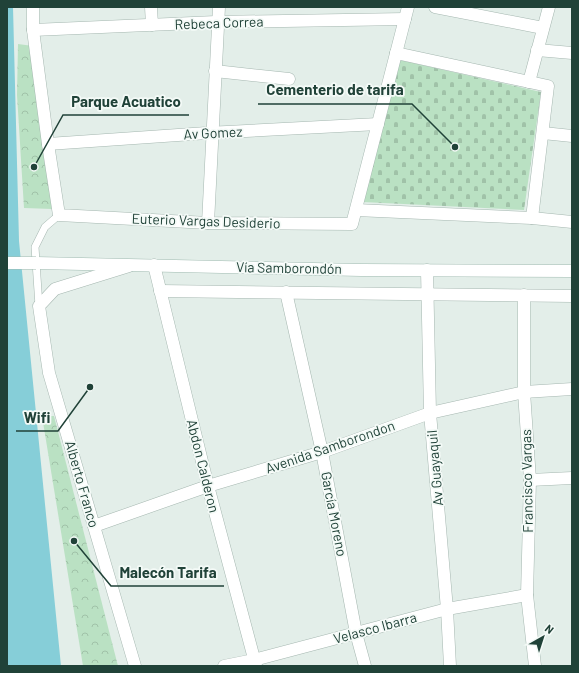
<svg xmlns="http://www.w3.org/2000/svg" width="579" height="673" font-family="Barlow,sans-serif">
	<defs>
		<pattern id="cemetery-stones" width="16" height="16" patternUnits="userSpaceOnUse"><rect width="16" height="16" fill="#bae1c3"/><path d="M2 7V4a2 2 0 0 1 4 0v3zM10 15v-3a2 2 0 0 1 4 0v3z" fill="#a0c2a8"/></pattern>
		<pattern id="park-crowns" width="20" height="18" patternUnits="userSpaceOnUse"><rect width="20" height="18" fill="#bae1c3"/><path d="M2 6a3 3 0 1 1 6 0M12 15a3 3 0 1 1 6 0" fill="none" stroke="#a0c2a8"/></pattern>
	</defs>
	<rect width="100%" height="100%" fill="#e3eee9"/>
	<!-- cemetery -->
	<path fill="url(#cemetery-stones)" d="M400,60l141,32 -17,118 -161,-8z"/>
	<!-- park -->
	<g fill="url(#park-crowns)">
		<path d="M18,44l15,2 19,163 -28,-1 -7,-113z"/>
		<path d="M42,416h12l64,250h-35z"/>
	</g>
	<!-- water -->
	<path fill="#86ced8" d="M7,7h6l6,234 42,425h-54z"/>
	<g fill="none" stroke-linecap="round" stroke-linejoin="round">
		<defs>
			<path id="lane" d="M39,306l-4,-59 10,-20 14,-12"/>
			<g id="street">
				<path d="M33,7v23l15,114 11,71 149,8 144,1 56,-217"/>
				<path d="M151,7l1,18"/>
				<path d="M435,7l108,21"/>
				<path d="M33,30l183,-8 189,-3"/>
				<path d="M537,50l35,3"/>
				<path d="M396,53l152,33 -16,132"/>
				<path d="M215,71l74,8"/>
				<path d="M529,82l20,-75"/>
				<path d="M543,133l29,3"/>
				<path d="M48,144l159,-11 171,-9"/>
				<path d="M356,210l176,8 40,4"/>
				<path d="M208,223l11,-216"/>
				<path d="M154,265l54,221 48,180"/>
				<path d="M129,266l-74,23 -16,17 10,67 86,293"/>
				<path d="M427,270l3,143 17,196 3,57"/>
				<path d="M160,291l412,5"/>
				<path d="M286,292l36,160 34,181 9,33"/>
				<path d="M524,295v97l6,88 -3,115 8,71"/>
				<path d="M530,480l42,-2"/>
				<path d="M94,526l114,-40 114,-34 108,-39 94,-21 48,-3"/>
				<path d="M224,666l30,-6 193,-51 80,-14"/>
			</g>
			<path id="secondary" d="M36,263l325,7 211,1"/>
		</defs>
		<!-- lane casing -->
		<use href="#lane" stroke="#a5b7b0" stroke-width="8"/>
		<!-- street casing -->
		<use href="#street" stroke="#a5b7b0" stroke-width="13"/>
		<!-- secondary casing -->
		<use href="#secondary" stroke="#a0bbb1" stroke-width="13"/>
		<!-- lane -->
		<use href="#lane" stroke="#fff" stroke-width="7"/>
		<!-- street -->
		<use href="#street" stroke="#fff" stroke-width="12"/>
		<!-- secondary -->
		<use href="#secondary" stroke="#fff" stroke-width="12"/>
		<defs>
			<path id="secondary-bridge" d="M7,263h29"/>
		</defs>
		<!-- secondary-bridge casing -->
		<use href="#secondary-bridge" stroke="#a0bbb1" stroke-width="13" stroke-linecap="butt"/>
		<!-- secondary-bridge -->
		<use href="#secondary-bridge" stroke="#fff" stroke-width="12"/>
	</g>
	<g text-anchor="middle" stroke-width="3.5" stroke-linejoin="round" paint-order="stroke">
		<!-- street labels -->
		<g font-size="14" fill="#204238" stroke="#f4faf7">
			<text transform="translate(219 23) rotate(-2)" y="5">Rebeca Correa</text>
			<text transform="translate(213 133) rotate(-3)" y="5">Av Gomez</text>
			<text transform="translate(206 221) rotate(2)" y="5">Euterio Vargas Desiderio</text>
			<text transform="translate(289 268) rotate(1)" y="5">Vía Samborondón</text>
			<text transform="translate(330 447) rotate(-19)" y="5">Avenida Samborondon</text>
			<text transform="translate(203 466) rotate(76)" y="5">Abdon Calderon</text>
			<text transform="translate(435 468) rotate(-95)" y="5">Av Guayaquil</text>
			<text transform="translate(527 481) rotate(-91)" y="5">Francisco Vargas</text>
			<text transform="translate(82 484) rotate(74)" y="5">Alberto Franco</text>
			<text transform="translate(334 514) rotate(79)" y="5">García Moreno</text>
			<text transform="translate(375 628) rotate(-15)" y="5">Velasco Ibarra</text>
		</g>
	</g>
	<!-- callouts -->
	<path fill="none" stroke="#204238" stroke-width="1.5" d="M455 147L412 104H258M34 167L63 115H189M90 387L58 431H16M74 541L111 586H224"/>
	<g fill="#204238" stroke="#f4faf7" stroke-width="1.5">
		<circle cx="455" cy="147" r="4"/>
		<circle cx="34" cy="167" r="4"/>
		<circle cx="90" cy="387" r="4"/>
		<circle cx="74" cy="541" r="4"/>
	</g>
	<g font-size="15" text-anchor="middle" font-weight="bold" fill="#204238" stroke="#f4faf7" stroke-width="3.5" stroke-linejoin="round" paint-order="stroke">
		<text x="335" y="95">Cementerio de tarifa</text>
		<text x="126" y="107">Parque Acuatico</text>
		<text x="37" y="423">Wifi</text>
		<text x="168" y="578">Malecón Tarifa</text>
	</g>
	<!-- border -->
	<rect width="579" height="673" fill="none" stroke="#204238" stroke-width="16"/>
	<!-- north arrow -->
	<g transform="translate(543 637) rotate(39)" stroke="#f4faf7" stroke-width="3" paint-order="stroke">
	<path d="M0-3L7 15L0 10L-7 15Z" fill="#204238"/>
	<text y="-6" font-size="11" font-weight="bold" text-anchor="middle" fill="#204238">N</text>
	</g>
</svg>
